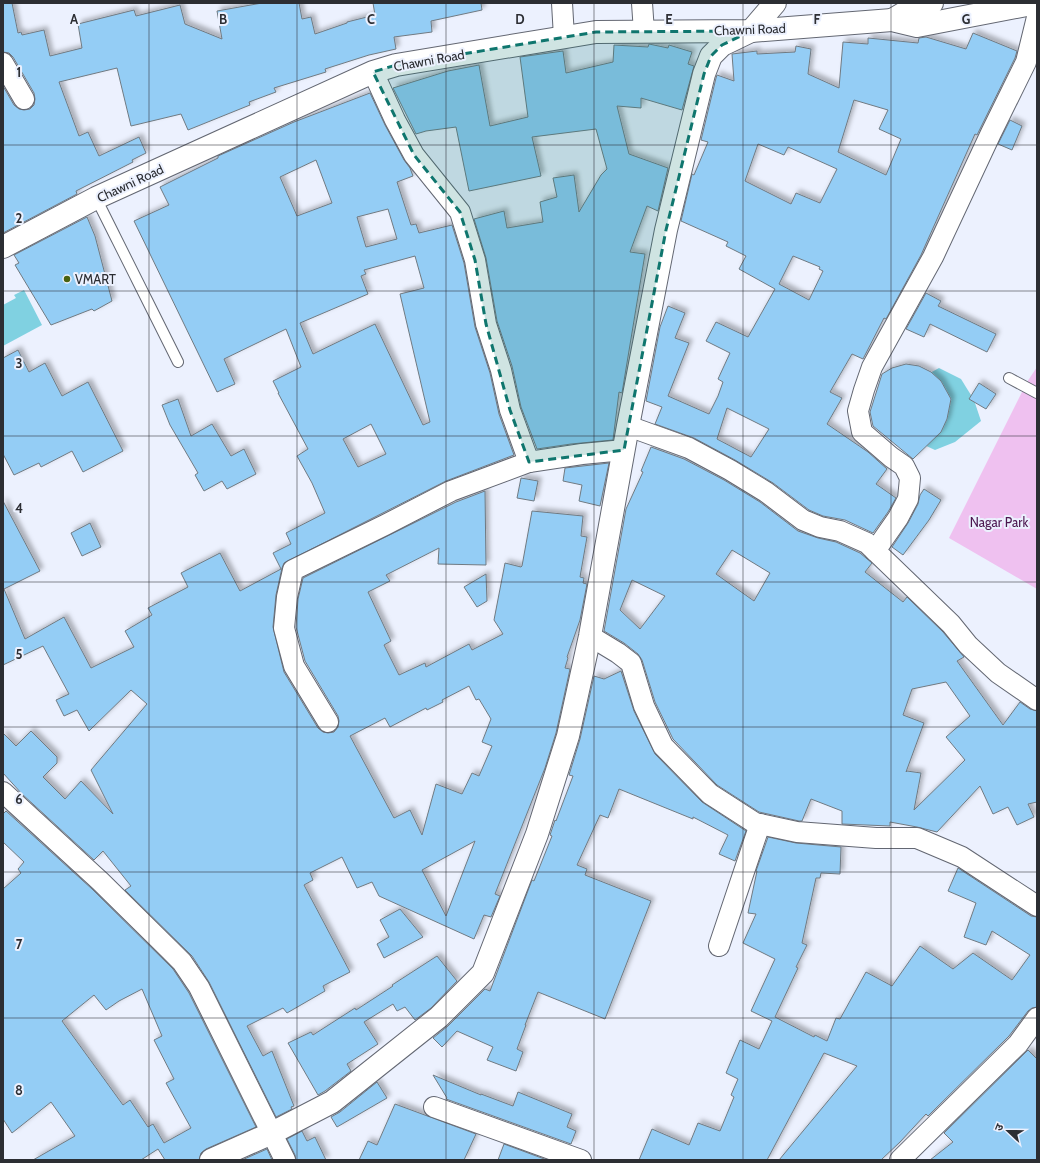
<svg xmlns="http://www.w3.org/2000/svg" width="1040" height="1163" font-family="Cabin,'Noto Sans Devanagari',sans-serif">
	<defs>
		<filter id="shadow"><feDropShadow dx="3.5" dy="-3.5" stdDeviation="2" flood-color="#0004"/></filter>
	</defs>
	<rect width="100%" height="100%" fill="#ecf1fe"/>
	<!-- green -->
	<path fill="#efc1f0" d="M1037,367v222l-88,-51 78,-156z"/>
	<!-- water -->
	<g fill="#80d1e1">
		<path d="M24,290l18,35 -39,21v-41l13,-7 -2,-3z"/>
		<path d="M939,368l22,11 13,21 7,21 -26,21 -20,8 -26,-12 21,-65z"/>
	</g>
	<!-- building -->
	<g fill="#94cdf5" stroke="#707a82" fill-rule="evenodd" filter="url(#shadow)">
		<path d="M3,3h9l6,30 3,-1 1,3 22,-5 6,26 32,-8 -4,-24 56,-14 2,6 44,-11 5,19 37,15 -5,-28 45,-8h37l3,16 9,-2 4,17 32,-11v-1l28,-7 -2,-12h108l1,7 -51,11 1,11 -38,5 2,12 -27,6 -44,14 1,3 -52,16 2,4 -27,10 1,3 -62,25 -7,-16 -50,12 -14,-58 -58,14 20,54 9,-4 11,24 40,-19 7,16 -14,7 1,2 -57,29 1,3 -74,39v-147l11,19 5,4 5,1 6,-1 4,-4 1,-6 -1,-6 -21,-36 -4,-4 -6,-1z"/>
		<path d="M973,33l44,18 -2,7 -38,77 -2,-1 -54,121 -35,64 -2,-1 -21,41 -11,-5 -22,38 12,6 -15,26 41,28 19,17 -11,15 20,14 -8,14 -15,21 -28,-13 -22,-4 -14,-6 -36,-27 -38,-23 -41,-22 -39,-14 7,-17 -16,-6 14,-74 8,-21 17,7 -10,25 14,5 -21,53 41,18 9,-18 5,-14 -5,-3 12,-26 -24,-12 10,-19 32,15 27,-48 -36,-20 7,-13 -20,-10 2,-4 -47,-21 11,-47 2,1 14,-33 -7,-2 15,-62 1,-3 17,6 -2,-27 25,-3v3l38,-2 1,-6 15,3 -3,25 31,14 4,-46 25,2v-6l50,5 1,-5 7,-1 40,12zM854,100l34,10 -9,19 22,10 -15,36 -48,-23zM758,144l26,11 4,-8 49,22 -17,34 -24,-10 -5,11 -46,-23zM793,256l27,11 -1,2 4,2 -14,29 -30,-16zM727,408l42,21 -18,28 -34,-18z"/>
		<path d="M649,44l19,4 1,-3 23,7 -4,12 6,2 -12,44 -41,-12v10l-24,-2 12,48 39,14 -10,43 -11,-5 -17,46 15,2 -23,139 -3,-1 -6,48 -42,4 -34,5 -16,-42 -9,-41 -15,-45 -11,-63 -12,-39 30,-8 3,17 36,-6 -3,-20 17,-5 -4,-19 21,-3 5,37 22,-37 6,-6 -11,-40 -64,8 9,39 -72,15 -13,-64 -30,4 -10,3 -23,-46 55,-17 31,-6 11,61 38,-9 -8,-60 43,-6 3,22 47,-11 1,-17 34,2z"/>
		<path d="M370,93l15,32 19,35 6,8 3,8 -16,6 14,43 5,-1 3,9 33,-8 12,38 11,64 15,46 9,41 15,41 -68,26 -162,82 -2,5 -6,27 -3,32 11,45 34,56 5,4 5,1 6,-1 4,-5 1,-6 -1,-5 -33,-55 -9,-34 2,-28 5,-21 153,-76 29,-11 1,74 -48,-1 1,-16 -53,27 4,6 -22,11 23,49 -7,4 15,30 26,-12 1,4 43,-23 3,6 31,-16 -9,-14 11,-57 16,4 1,-1 10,-55 51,5 -2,20 6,1 -7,40 4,1 -1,5 4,1 -7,36 -13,37 1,1 -3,10 5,1 -14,64 -11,35 -50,126 5,2 -9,21 -7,-2 -10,24 -95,-43 -7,-14 -15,6 -15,-31 -32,16 3,7 -9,5 46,87 -27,14 2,5 -38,22 -4,-5 -36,18 16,30 9,-5 22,55 -3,1 1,2 -16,8 -67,-135 -17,-26 -67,-66 6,-4 -28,-35 -9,9 -72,-66 -19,-21v-40l13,13 15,-15 26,26v6l-14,14 22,22 16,-18 32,33 -22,-44 56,-66 -16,-14 -42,41 -12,-21 -13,6 -8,-16 13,-6 -26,-48 -40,19v-164l37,70 -36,18 21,50 39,-22 27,51 43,-21 -9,-16 27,-16 -4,-7 40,-21 -7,-14 39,-20 20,38 41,-22 -8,-16 18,-9 -5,-11 39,-20 -13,-30 -15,-27 11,-7 -30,-56h1l-6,-12 28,-14 -15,-38 -62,30 11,25 -18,8 -83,-171 35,-16 -9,-18 58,-29v-2l76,-34zM316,160l16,43 -35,13 -17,-39zM388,209l9,30 -31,8 -9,-30zM415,256l9,32 -24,6 30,128 -7,3 -48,-101 -62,30 -13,-31 68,-29 -7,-18 5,-2 -2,-4zM371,424l15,30 -28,13 -15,-28zM469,686l7,14 3,-1 12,20 -9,23 10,4 -13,30 -7,-3 -10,21 -26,-10 -14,51 -12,-25 -16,8 -44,-82 35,-18 5,9 36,-19 1,2 16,-8 -1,-2zM475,841l-29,75 -24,-46z"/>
		<path d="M1010,120l12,6 -10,24 -14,-6z"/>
		<path d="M87,217l8,19 17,65 -18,10 -2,-2 -41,16 -36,-60 4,-2 -5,-8z"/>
		<path d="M926,293l15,8 -3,5 58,28 -9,18 -57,-28 -6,13 -18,-8z"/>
		<path d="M18,350l11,22 16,-9 17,33 26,-14 35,69 -40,21 -11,-21 -31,16 -2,-4 -25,12 -11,-21v-96z"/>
		<path d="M906,364l13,2 12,6 10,9 10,18 -4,20 -6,13 -28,27 -40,-33 -3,-14 12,-38 10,-6z"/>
		<path d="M979,383l17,11 -10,15 -17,-10z"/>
		<path d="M178,399l13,37 21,-12 19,32 13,-7 12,25 -29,15 -5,-8 -18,10 -9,-16 3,-2 -28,-48 -8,-20z"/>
		<path d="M651,447l33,12 40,21 36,22 38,29 20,7 18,4 24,11 12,10 -7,9 38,30 4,-5 36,35 21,25 -7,4 46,64 17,-23 10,7 7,2v91l-9,2 6,13 -17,8 -9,-18 -15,7 -13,-28 -43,46 -20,-5 -27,-5v4l-48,-2v-13l-31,-12 -9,22h-3l-40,-9 -42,-27 -44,-46 -18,-37 -13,-42 -4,-6 -14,-11 -20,-12 22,-122 17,-37 -2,-1zM732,550l38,23 -16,28 -38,-27zM632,580l33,16 -25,33 -20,-19zM946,682l24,34 -24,21 19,23 -51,50 7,-37 -14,-2 -1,1 18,-49 -21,-8 9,-26z"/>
		<path d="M609,463l-9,43 -21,-5 3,-16 -19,-4 2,-13z"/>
		<path d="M521,478l17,3 -4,20 -17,-3z"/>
		<path d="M924,489l17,11 -12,20 -26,35 -11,-8 16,-24 10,-19 2,-9z"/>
		<path d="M90,523l11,24 -19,9 -11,-23z"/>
		<path d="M486,574l1,27 -10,6 -13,-20z"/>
		<path d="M621,671l13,40 21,43 47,48 44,29 -11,30 -16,-7 9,-19 -35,-18v2l-74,-30 -11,29 -8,-3 -23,50 10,4 -2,6 66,26 -46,118 -67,-27 -13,33h1l-9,24 6,3 -7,19 -29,-11 6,-13 -36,-16 -15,16 -9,-9 15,-12 37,-37 5,2 42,-111 2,1 18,-45 -2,-1 5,-15 1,1 17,-45 -4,-1 11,-36 14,-63 10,3z"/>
		<path d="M6,811l86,78 81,80 16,24 67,134 -50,22 -5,4 -2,7h-34l-7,-11 -17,11h-108l42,-24 -24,-34 -39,31 -9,-14v-230l18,-16 -3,-4 6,-7 -21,-20v-28zM142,989l20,47 -8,4 20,39 -8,4 25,45 -27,15 -11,-19 -5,3 -18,-27 -7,5 -61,-84 32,-26 12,15 13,-9z"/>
		<path d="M768,837l28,6 45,4 -1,27 -19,-1 -1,5h-4l-14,65 5,2 -11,22 2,1 -23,49 39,20 1,-2 12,6 9,-23 4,1 26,-47 26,14 28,-40 33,23 20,-16 39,27 18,-25 -38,-24 -6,14 -22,-8 12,-34 -28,-12 10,-23 73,48 6,1v90l-5,1 -4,3 -19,25 -81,80 -2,-2 -26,28 -19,18h-102l78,-94 -33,-13 -57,107h-128l13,-31 37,16 9,-22 22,8 14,-34 -3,-2 7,-16 -12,-6 14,-33 19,9 13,-28 -21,-10 24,-52 -32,-16 13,-29 -8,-1 9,-42h-1z"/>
		<path d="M400,909l23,28 -39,21 -7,-14 12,-7 -9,-17z"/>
		<path d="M437,956l20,25 -26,27 -16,12 -10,-13 -8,4 -4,-7 -29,18 14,22 -31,20 4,7 -26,20 -7,4 -30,-52 23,-11 2,3 42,-27 1,2 37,-24 -1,-1z"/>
		<path d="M1028,1050l9,9v101h-107l23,-18 -9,-9z"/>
		<path d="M433,1075l48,20v-1l32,12 5,-14 54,22 -5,13 9,4 -5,13 -125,-45 1,-1z"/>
		<path d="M377,1082l10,16 -50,29 -6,-10 9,-5z"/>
		<path d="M395,1104l81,30 -12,26h-105l9,-19 9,4z"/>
		<path d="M302,1131l5,10 8,-4 11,23h-30l-1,-5 -8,-16z"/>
		<path d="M504,1144l43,16h-49z"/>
		<path d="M267,1149l5,11h-30z"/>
	</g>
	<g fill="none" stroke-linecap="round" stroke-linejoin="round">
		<defs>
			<g id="lane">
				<path d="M96,198l82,164"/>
				<path d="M1009,378l28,15"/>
			</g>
			<g id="street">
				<path d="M562,3l2,34"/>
				<path d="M642,3l2,29"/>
				<path d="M3,63l21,36"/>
				<path d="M373,72l22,48 19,35 46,57 15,48 11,64 15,46 9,40 19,52"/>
				<path d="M628,426l61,22 41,22 36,22 37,28 17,7 20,4 27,12 84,81 17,21 30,28 39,27"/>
				<path d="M875,551l23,-33 10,-19 2,-21 -6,-12 -13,-9 -29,-25 -4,-21 6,-21 8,-23 61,-110 58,-124 35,-71 11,-45"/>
				<path d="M590,636l28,17 13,10 13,43 19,40 47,48 45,29 42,9 79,6h41l45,19 75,49"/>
				<path d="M328,722l-34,-56 -10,-38 3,-31 6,-27 92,-45 66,-34 78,-29 53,-8 42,-4"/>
				<path d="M3,792l97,89 70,69 12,12 17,25 86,173"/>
				<path d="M719,946l41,-122"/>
				<path d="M434,1107l147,53"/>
				<path d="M900,1160l118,-116 19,-26"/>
			</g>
			<g id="secondary">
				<path d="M892,20l24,-14 16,-3"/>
				<path d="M3,247l93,-49 277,-126 23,-7 200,-33 155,-1 141,-11 25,6 120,-23"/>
				<path d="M211,1160l61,-27 60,-31 107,-85 44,-44 54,-139 31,-98 22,-100 38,-210 38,-196 38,-156 7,-18 11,-11 29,-14 24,-28"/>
			</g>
		</defs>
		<!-- lane casing -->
		<use href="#lane" stroke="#636772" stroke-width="12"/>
		<!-- street casing -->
		<use href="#street" stroke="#636772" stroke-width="22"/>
		<!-- secondary casing -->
		<use href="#secondary" stroke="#636772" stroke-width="24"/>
		<!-- lane -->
		<use href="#lane" stroke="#fff" stroke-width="10"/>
		<!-- street -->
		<use href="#street" stroke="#fff" stroke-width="20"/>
		<!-- secondary -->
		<use href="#secondary" stroke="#fff" stroke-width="22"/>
	</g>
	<!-- marked area -->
	<path fill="#0f766e" fill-opacity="0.2" stroke="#0f766e" stroke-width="3" stroke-dasharray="8 5" stroke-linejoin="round" d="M751,31l-29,14 -11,11 -7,18 -38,156 -42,220 -95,12 -19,-52 -24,-86 -11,-64 -15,-48 -46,-57 -41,-83 23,-7 200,-33z"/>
	<!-- grid -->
	<path fill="none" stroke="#2c2e33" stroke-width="1" stroke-opacity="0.55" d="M149,3v1157M297,3v1157M446,3v1157M594,3v1157M743,3v1157M891,3v1157M3,145h1034M3,291h1034M3,436h1034M3,582h1034M3,727h1034M3,872h1034M3,1018h1034"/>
	<!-- markers -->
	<circle fill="#4a6210" stroke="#ecf1fe" stroke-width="1.5" cx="67" cy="279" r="4"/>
	<g text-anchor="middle" stroke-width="4" stroke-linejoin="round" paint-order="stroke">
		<!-- street labels -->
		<g font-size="13" fill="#2c2e33" stroke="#ecf1fe">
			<text transform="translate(750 29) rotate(-2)" y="5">Chawni Road</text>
			<text transform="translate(429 60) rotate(-10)" y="5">Chawni Road</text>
			<text transform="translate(130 183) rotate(-25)" y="5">Chawni Road</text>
		</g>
		<!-- poi labels -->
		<g font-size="13" fill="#2c2e33" stroke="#ecf1fe" text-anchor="start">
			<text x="75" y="284">VMART</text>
		</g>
		<!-- park labels -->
		<g font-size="13" fill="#4c164f" stroke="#ecf1fe">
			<text x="999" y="527">Nagar Park</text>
		</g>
	</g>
	<g font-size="13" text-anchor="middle" font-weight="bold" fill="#2c2e33" stroke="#ecf1fe" stroke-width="4" stroke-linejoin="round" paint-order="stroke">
		<text x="74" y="24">A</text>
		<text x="223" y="24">B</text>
		<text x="371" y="24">C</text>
		<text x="520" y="24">D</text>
		<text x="669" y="24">E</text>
		<text x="817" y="24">F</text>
		<text x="966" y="24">G</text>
		<text x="19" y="77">1</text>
		<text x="19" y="223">2</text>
		<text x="19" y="368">3</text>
		<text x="19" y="513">4</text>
		<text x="19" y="659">5</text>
		<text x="19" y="804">6</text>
		<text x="19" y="949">7</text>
		<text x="19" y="1095">8</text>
	</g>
	<!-- border -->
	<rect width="1040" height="1163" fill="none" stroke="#2c2e33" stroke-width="8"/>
	<!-- north arrow -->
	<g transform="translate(1008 1131) rotate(292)" stroke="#ecf1fe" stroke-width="3" paint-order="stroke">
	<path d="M0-3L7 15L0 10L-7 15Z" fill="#2c2e33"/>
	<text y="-6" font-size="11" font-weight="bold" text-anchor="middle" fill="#2c2e33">उ</text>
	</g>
</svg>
